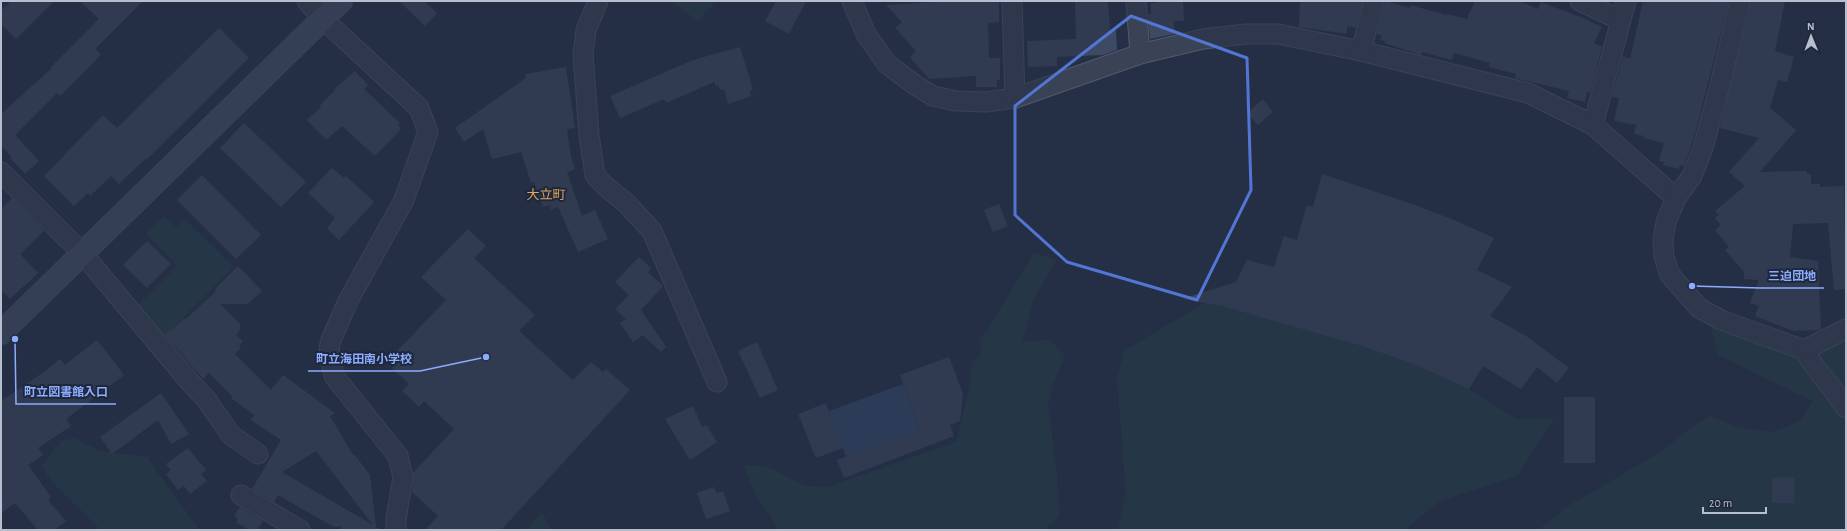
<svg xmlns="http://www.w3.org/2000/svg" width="1847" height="531" font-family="'Alegreya Sans','Noto Sans JP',sans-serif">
	<rect width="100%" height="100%" fill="#252f46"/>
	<!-- green -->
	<g fill="#274047">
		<path d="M671,1h45l-18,20z"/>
		<path d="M164,216l12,11 9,-8 49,48 -70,70 -29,-29 43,-42 -32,-32z"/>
		<path d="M1034,253l23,7 -23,38 -12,44 28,-2 15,16 -11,25 -6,24 9,69 2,42 -15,14h-266l-5,-10 -15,-21 -15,-34 23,1 39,20 23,1 128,-45 12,-48 4,-32 9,-8 -1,-16 7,-7z"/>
		<path d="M1205,303l17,3 140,40 52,18 55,25 47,30 38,-1 -37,58 -78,25 -34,29h-288l9,-37 -9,-115 8,-28z"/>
		<path d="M1711,328h16l43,15 76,-5v192h-308l32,-25 89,-52 29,-23 21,-14 32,12 32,4 27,-11 13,-20 -95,-46z"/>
		<path d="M75,438l24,13 48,6c17,25 35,48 52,73h-98l-50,-49 -9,-15 19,-25z"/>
		<path d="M542,512l9,18h-25z"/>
	</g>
	<!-- water -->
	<path fill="#37496e" d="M903,384l17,46 -74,27 -17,-46z"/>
	<!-- building -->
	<g fill="#3e4a63" fill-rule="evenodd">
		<path d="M11,1h43l-38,38 -15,-15v-13z"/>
		<path d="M80,1h63l-48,48 6,5 -8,9 -33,33 -3,-3 -42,42 24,26 -14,13 -15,-16 1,-2 -9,-9 -1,1v-34l51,-46 -1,-1 48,-48z"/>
		<path d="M399,1h25l13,12 -12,13z"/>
		<path d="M776,1h30l-17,33 -24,-13z"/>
		<path d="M951,1h48v21l-11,1 1,35h11v22h-3v7h-21v-11l-47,3 -19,-22 6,-6 -21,-23 7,-6 -16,-17z"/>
		<path d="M1075,1h33l2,30 6,-1 1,20 -14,5 -46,2v9l-29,1 -1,-26 49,-2z"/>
		<path d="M1157,1h26l1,20h-10l1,13 -25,5 -2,-25h3v-11h6z"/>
		<path d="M1300,1h63l-7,27 -9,-2v8l-48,-7z"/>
		<path d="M1385,1l25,7v-3l36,10 1,-1 20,5 8,-18h44l19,8 3,-7 42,16 19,9 -8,16 8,4 -12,46 -3,-1 -2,10 -18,-4 2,-7 -54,-13 1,-4 -27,-7 1,-4 -36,-10 -2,7 -30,-8 -1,3 -37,-12 1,-2 -5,-1 2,-5 -5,-1z"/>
		<path d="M1643,1h86l-34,133 -11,32 -4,-1 -1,4 -16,-4 1,-3 -5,-1 5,-18 -21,-5 1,-2 -10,-2 2,-9 -22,-4 5,-23 -7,-1 11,-41 7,3z"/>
		<path d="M1751,1h34l-10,50 19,6 -7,25 -9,-2 -8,28 26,22 -36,42 47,-1v3h4v10h9v3l24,-1 2,103 -12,1 -6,-67 -35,1 -3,33 28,4 3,68 -2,1 -26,1 -38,-15 4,-10 -9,-3 9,-23 -15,-1v-7l-19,-22 4,-3 -14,-17 6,-5 -6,-7 4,-3 -4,-4 30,-25 -16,-14 30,-34 -39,-10z"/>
		<path d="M219,28l30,30 -103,102 -1,-1 -26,25 -8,-8 -21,20 -2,-3 -14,13 -30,-30 59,-61 14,13z"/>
		<path d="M740,47l13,42 -3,2 1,5 -23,8 -4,-15 -4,1 -2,-5 -2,1 -2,-4 -48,21 -2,-4 -44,19 -10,-22 83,-36z"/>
		<path d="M566,67l9,61 -8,1 4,28 4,12 -8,3 15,44 13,-6 13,29 -30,13 -20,-45 -7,3 -1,-5 -7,2 -9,-25 -3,1 -10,-31 -29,7 -9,-30 -19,13 -9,-14 71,-50v-4z"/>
		<path d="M355,71l13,14 -4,4 36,34 -2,2 3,4 -26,27 -33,-30 -16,14 -19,-20 14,-13 -1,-2 15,-15 -1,-1z"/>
		<path d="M1263,99l10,13 -15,13 -11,-12z"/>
		<path d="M244,123l62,59 -25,25 -61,-59z"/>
		<path d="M332,168l12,10 2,-2 28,26 -35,38 -12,-12 8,-10 -27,-25z"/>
		<path d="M1322,174l90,30 42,16 40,18 -17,32 35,17 -22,29 36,20 43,32 -12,15 -20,-16 -16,22 -38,-23 -14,23 -55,-25 -52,-18 -140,-40 -40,-7 54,-17 11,-22 27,7 10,-31 13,4 10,-35 6,2z"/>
		<path d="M202,175l59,60 -25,24 -59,-59z"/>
		<path d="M12,198l32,33 -24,23 18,19 -28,26 -9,-9v-81z"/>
		<path d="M999,204l9,22 -15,6 -9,-22z"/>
		<path d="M468,229l18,17 -12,12 61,57 -16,16 54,49 18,-18 12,10 3,-3 24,21 -129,140h-76l13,-14 -26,-24 1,-19 41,-44 -30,-28 -5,6 -17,-16 7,-7 -17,-16 11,-12 -6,-5 49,-51 -25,-23z"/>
		<path d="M147,241l24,23 -24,24 -24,-23z"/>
		<path d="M639,257l12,11 -3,4 15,14 -22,24 25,37 -5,5 -18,-17 -10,7 -13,-19 6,-4 -11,-10 14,-14 -14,-13z"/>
		<path d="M238,266l24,25 -14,13h-28l20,20v6l-4,5 7,6 -4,5 2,2 -6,6 36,36 12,-15 52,38 -5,3 23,39 1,-1 16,21 6,52 5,3h-40v-4l-7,1 -56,-32 -4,7 -22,-13 29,-49 -30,-20 3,-5 -23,-17 1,-2 -23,-23 -6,6 -38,-44 20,-17 1,1 30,-28 -1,-2zM316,451l57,74 -91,-53z"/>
		<path d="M97,340l27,35 -58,44 5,7 -33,22 5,7 -15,10 23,32 -3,3 18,21 -11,9h-17l-23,-27 -14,10v-112l46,-31 13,-11 5,6z"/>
		<path d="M757,342l21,48 -18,8 -22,-47z"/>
		<path d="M949,357l14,37 -3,27 -10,4 4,11 -110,42 -7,-18 83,-30 -20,-55z"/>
		<path d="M161,393l28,41 -18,10 -13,-24 -46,34 -12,-17z"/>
		<rect x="1564" y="397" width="31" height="66"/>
		<path d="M826,403l17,45 -27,10 -18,-44z"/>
		<path d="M693,406l9,21 4,-2 11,17 -27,18 -25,-41z"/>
		<path d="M188,448l18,22 -5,4 6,7 -17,13 -6,-8 -6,4 -12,-16 5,-4 -5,-6z"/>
		<path d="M1795,477l-1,26h-22v-25z"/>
		<path d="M714,487l3,6 6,-2 7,20 -24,8 -9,-26z"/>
		<path d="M240,507l23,14 -6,9h-8l-13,-8 2,-3 -4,-3z"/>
	</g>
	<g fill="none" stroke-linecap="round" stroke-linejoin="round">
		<defs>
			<g id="street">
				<path d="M307,1l16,18 96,89 9,24 -24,68 -56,101 -17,39 -2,8 5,28 64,80 5,21 -7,43v10"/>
				<path d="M598,1l-12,29 -3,24 6,81 6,40 10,11 21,17 26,28 65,151"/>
				<path d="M852,1l14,33 21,30 28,21 18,11 23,5 30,1 29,-4 125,-44 63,-15 43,-5h32l83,17 167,42 65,32 83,73"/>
				<path d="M1012,1l3,97"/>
				<path d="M1136,1l4,53"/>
				<path d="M1580,1l40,19"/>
				<path d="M1740,1l-20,84 -17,63 -11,28 -16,22 -10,24 -3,18 1,17 6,18 29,33 22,12 83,30 11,17 16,20 15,21"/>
				<path d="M1361,51l13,-50"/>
				<path d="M1593,125l33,-124"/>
				<path d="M1,172l82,82 106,127 17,18 25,36 27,19"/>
				<path d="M1804,350l42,-21"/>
				<path d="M241,495l59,35"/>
			</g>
			<path id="secondary" d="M1,333l340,-332"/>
		</defs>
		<!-- street casing -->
		<use href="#street" stroke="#525a6c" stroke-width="21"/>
		<!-- secondary casing -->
		<use href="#secondary" stroke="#525a6c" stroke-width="24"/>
		<!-- street -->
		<use href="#street" stroke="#3a4255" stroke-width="19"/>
		<!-- secondary -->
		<use href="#secondary" stroke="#475068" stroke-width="22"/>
	</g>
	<!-- marked area -->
	<path d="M0 0H1847V531H0ZM1131,16l116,42 4,132 -54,110 -130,-38 -52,-47v-109z" fill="#252f46" fill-opacity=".55" fill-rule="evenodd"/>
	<path fill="none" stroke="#5375d4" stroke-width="3" stroke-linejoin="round" d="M1131,16l116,42 4,132 -54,110 -130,-38 -52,-47v-109z"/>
	<g text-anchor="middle" stroke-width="4" stroke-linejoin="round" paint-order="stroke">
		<!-- quarter labels -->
		<g font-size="13" fill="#e0a560" stroke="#1e273b">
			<text x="546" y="199">大立町</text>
		</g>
	</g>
	<!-- callouts -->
	<path fill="none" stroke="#8cacff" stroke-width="1.5" d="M1692 286L1760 288H1824M486 357L420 371H308M15 339L16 404H116"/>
	<g fill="#8cacff" stroke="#1e273b" stroke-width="1.5">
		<circle cx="1692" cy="286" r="4"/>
		<circle cx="486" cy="357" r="4"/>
		<circle cx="15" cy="339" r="4"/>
	</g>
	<g font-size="12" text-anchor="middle" font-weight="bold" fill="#8cacff" stroke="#1e273b" stroke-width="4" stroke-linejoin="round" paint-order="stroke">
		<text x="1792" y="280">三迫団地</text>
		<text x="364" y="363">町立海田南小学校</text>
		<text x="66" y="396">町立図書館入口</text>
	</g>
	<!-- border -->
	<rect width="1847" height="531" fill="none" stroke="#b7bece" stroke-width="4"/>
	<!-- north arrow -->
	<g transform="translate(1811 36) rotate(359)" stroke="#1e273b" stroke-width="3" paint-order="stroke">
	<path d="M0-3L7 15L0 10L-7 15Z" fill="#b7bece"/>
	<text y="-6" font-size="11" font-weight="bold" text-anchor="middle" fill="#b7bece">N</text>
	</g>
	<!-- scale -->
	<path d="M1703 507v6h63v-6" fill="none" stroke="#b7bece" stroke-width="2"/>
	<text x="1709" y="507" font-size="12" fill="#b7bece" stroke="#1e273b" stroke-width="3" paint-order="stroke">20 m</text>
</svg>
